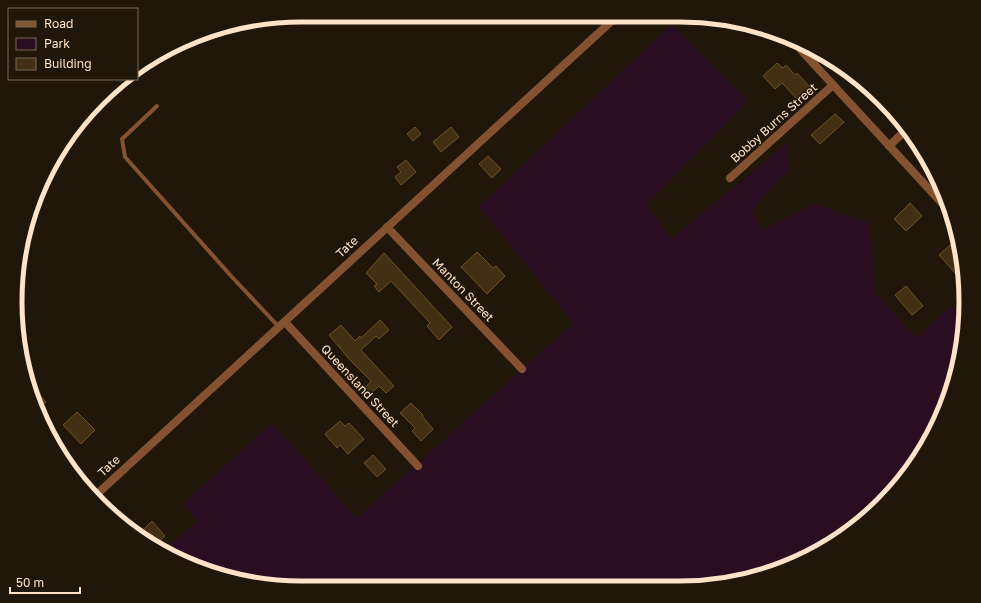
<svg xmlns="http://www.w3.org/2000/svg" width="981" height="603" font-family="'Golos Text',sans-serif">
	<rect width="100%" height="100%" fill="#20160a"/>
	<!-- green -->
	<path fill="#2a0d21" d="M672,24l76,77 -101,103 24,35 115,-95 3,25 -37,41 11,20 51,-26 55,19 7,70 40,45 36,-32 13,15 -9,54 -19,53 -30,48 -38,41 -46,33 -52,23 -73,14 -434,-1 -10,-3 -7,-7 -4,4 -51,-14 -28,-16 34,-29 -15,-17 89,-81 85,95 217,-195 -95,-116z"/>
	<!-- building -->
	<g fill="#432f14" stroke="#715024">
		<path d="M777,63l6,5 3,-3 9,10 2,-2 13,14 -13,12 -15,-16 -7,6 -12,-13z"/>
		<path d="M835,114l9,8 -24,22 -9,-9z"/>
		<path d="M415,127l6,7 -8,7 -6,-7z"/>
		<path d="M451,127l8,10 -18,15 -8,-10z"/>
		<path d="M488,156l13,13 -9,9 -13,-14z"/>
		<path d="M406,160l10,12 -15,13 -6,-8 6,-5 -4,-5z"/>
		<path d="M910,203l12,13 -16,15 -12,-12z"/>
		<path d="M950,245l12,13 2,25 -25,-28z"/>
		<path d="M477,252l16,16 3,-2 9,10 -18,18 -26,-27z"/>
		<path d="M384,253l68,74 -13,13 -12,-14 3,-3 -39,-42 -12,11 -5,-6 3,-2 -11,-11z"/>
		<path d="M906,286l17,20 -11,9 -17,-20z"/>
		<path d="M380,320l9,10 -10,9 -3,-3 -15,14 33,36 -8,7 -7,-7 -9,8 -5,-6 6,-7 -21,-21 -21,-25 12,-10 14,16 5,-5 1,2z"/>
		<path d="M37,392l9,10 -8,7 -6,-12z"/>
		<path d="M411,403l12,12 -1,1 11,13 -12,12 -9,-10 3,-3 -15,-15z"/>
		<path d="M77,412l18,18 -14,14 -18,-19z"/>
		<path d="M340,421l5,5 4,-3 15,16 -16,15 -8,-9 -3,3 -12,-14z"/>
		<path d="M373,455l13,14 -9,8 -13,-14z"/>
		<path d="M152,521l13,15 -10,9 -17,-10z"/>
	</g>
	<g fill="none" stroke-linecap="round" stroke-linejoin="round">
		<!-- service -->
		<path stroke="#845230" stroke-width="4" d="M157,106l-35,33 3,18 107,120 47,50"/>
		<!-- minor -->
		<g stroke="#845230" stroke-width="8">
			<path d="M789,37l163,177"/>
			<path d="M813,63l8,-8"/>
			<path d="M889,146l18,-17"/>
			<path d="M730,178l103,-93"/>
			<path d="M387,227l135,142"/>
			<path d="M285,322l133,144"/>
			<path d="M96,495l520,-478"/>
		</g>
	</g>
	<g text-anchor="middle" stroke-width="3" stroke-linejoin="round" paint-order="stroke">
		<!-- street labels -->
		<g font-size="12" fill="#ffe3c9" stroke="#20160a">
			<text transform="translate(774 123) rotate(-42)" y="4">Bobby Burns Street</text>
			<text transform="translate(347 247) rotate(-43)" y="4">Tate</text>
			<text transform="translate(463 290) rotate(46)" y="4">Manton Street</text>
			<text transform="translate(360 386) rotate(47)" y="4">Queensland Street</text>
			<text transform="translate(109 466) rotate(-43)" y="4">Tate</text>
		</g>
	</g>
	<!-- crop -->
	<path d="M0 0H981V603H0ZM301 22H680A279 279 0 0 1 959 301V302A279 279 0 0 1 680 581H301A279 279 0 0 1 22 302V301A279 279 0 0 1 301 22Z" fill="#20160a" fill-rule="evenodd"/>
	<path fill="none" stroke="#ffe3c9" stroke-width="5" d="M301 22H680A279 279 0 0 1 959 301V302A279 279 0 0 1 680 581H301A279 279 0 0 1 22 302V301A279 279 0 0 1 301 22Z"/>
	<!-- legend -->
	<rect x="8" y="8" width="130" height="72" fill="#20160a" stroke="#796856"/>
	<rect x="16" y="21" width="20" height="6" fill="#845230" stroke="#796856"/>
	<text x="44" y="28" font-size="12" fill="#ffe3c9">Road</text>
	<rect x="16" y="38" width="20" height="12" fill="#2a0d21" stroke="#796856"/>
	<text x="44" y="48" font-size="12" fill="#ffe3c9">Park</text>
	<rect x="16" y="58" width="20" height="12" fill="#432f14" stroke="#796856"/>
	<text x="44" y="68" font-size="12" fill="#ffe3c9">Building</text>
	<!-- scale -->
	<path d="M10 587v6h70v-6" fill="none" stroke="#ffe3c9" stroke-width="2"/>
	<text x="16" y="587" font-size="12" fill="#ffe3c9" stroke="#20160a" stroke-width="3" paint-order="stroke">50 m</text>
</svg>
